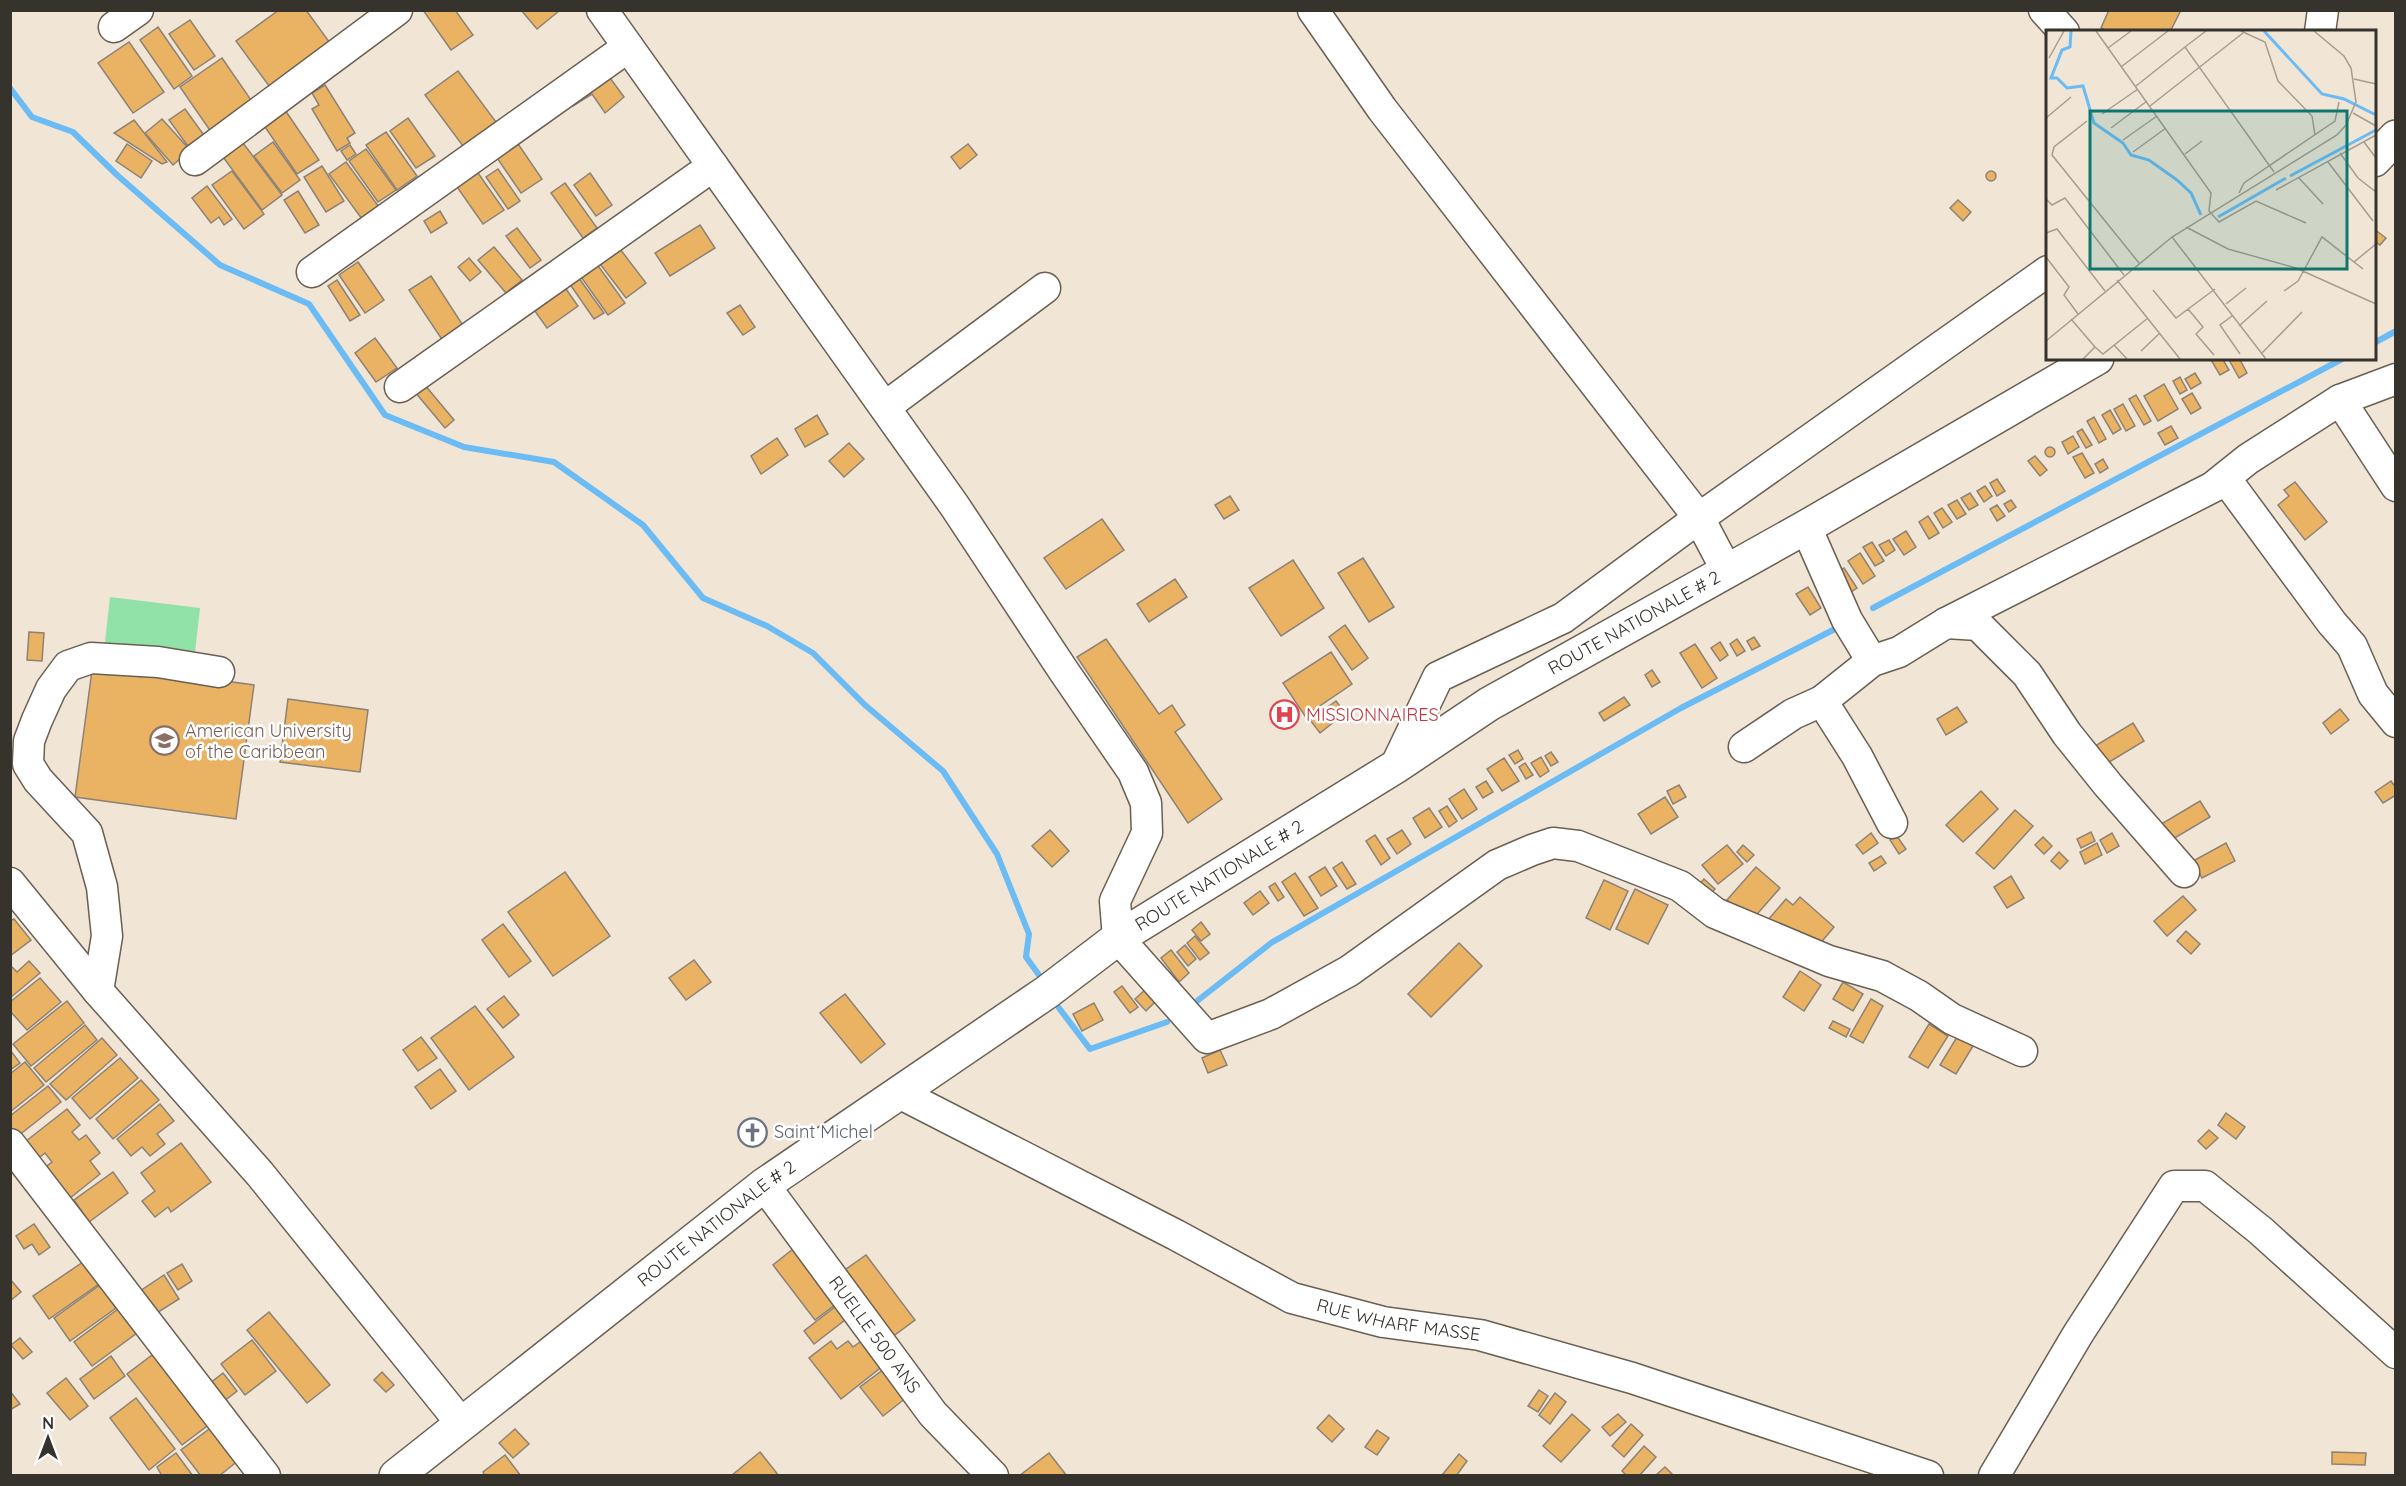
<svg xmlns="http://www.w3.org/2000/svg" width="2406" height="1486" font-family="Quicksand,sans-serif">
	<rect width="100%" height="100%" fill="#f1e5d6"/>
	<!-- green -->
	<path fill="#91e2a8" d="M110,597l90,11 -6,53 -90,-10z"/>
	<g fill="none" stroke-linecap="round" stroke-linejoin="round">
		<!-- stream -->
		<g stroke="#6bbbf5" stroke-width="6">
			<path d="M10,88l22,29 41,15 44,43 103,90 89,39 76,111 79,32 90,15 89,63 60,73 64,28 46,27 52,52 78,66 54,83 32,80 -3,23 13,18"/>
			<path d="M2374,343l22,-12"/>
			<path d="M1873,608l471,-250"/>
			<path d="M1192,1005l79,-62 410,-235 154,-79"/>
			<path d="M1059,1008l31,41 77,-27"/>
		</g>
	</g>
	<!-- building -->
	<g fill="#eab364" stroke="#8d8275" stroke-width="1.5">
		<path d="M279,10h27l32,44 -60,44 -42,-57z"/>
		<path d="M423,10h32l18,25 -22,15z"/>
		<path d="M521,10h38v1l-22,18z"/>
		<path d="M2109,10h72l-11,22h-61l-8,-4z"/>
		<path d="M190,20l25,36 -21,14 -25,-36z"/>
		<path d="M158,27l34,49 -18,13 -34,-49z"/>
		<path d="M129,42l35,50 -31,21 -35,-50z"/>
		<path d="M222,58l38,55 -42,29 -38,-55z"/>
		<path d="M599,63l25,34 -19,16 -13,-19 -19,12 -12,-18z"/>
		<path d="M458,71l38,51 -33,24 -38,-51z"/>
		<path d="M325,85l30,48 -8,5 3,5 -13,8 -25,-42 7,-4 -7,-12z"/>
		<path d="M185,109l21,29 -16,11 -21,-29z"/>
		<path d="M285,110l34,50 -22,14 -34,-50z"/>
		<path d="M408,118l27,38 -19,12 -26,-37z"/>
		<path d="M162,119l28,31 -17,15 -28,-32z"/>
		<path d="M134,120l33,42 -5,2 -48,-31z"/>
		<path d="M386,132l31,44 -20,14 -31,-45z"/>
		<path d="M512,135l30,44 -21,14 -30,-44z"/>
		<path d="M273,142l27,38 -18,13 -28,-37z"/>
		<path d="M243,143l39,52 -20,15 -39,-53z"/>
		<path d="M127,144l25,17 -11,17 -25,-17z"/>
		<path d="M968,144l9,11 -17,14 -9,-12z"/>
		<path d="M350,145l6,9 -9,6 -6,-9z"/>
		<path d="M366,149l30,41 -18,12 -29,-41z"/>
		<path d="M346,162l33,45 -17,12 -33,-45z"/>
		<path d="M322,166l22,35 -18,11 -22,-35z"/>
		<path d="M498,169l22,32 -12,8 -22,-32z"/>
		<circle cx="1991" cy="176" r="5"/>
		<path d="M232,171l32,43 -20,15 -32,-44z"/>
		<path d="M478,173l26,37 -21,14 -26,-37z"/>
		<path d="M590,173l22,32 -16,11 -22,-31z"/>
		<path d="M565,183l32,45 -14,10 -32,-45z"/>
		<path d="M207,186l25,33 -8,6 -5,-8 -8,6 -19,-25z"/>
		<path d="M298,191l21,34 -14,8 -21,-33z"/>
		<path d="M1958,200l13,12 -8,9 -13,-13z"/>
		<path d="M440,211l7,12 -16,10 -7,-12z"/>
		<path d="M700,225l15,23 -45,28 -15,-23z"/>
		<path d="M517,228l24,32 -11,8 -24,-32z"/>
		<path d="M2374,229l12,9 -6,7 -6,-4z"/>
		<path d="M617,245l29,38 -20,15 -29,-38z"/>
		<path d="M494,247l28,33 -16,13 -28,-33z"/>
		<path d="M469,258l12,14 -11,9 -12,-14z"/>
		<path d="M358,262l26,38 -19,13 -26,-38z"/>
		<path d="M596,263l29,40 -17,12 -29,-41z"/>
		<path d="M576,274l28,39 -10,6 -27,-39z"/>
		<path d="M431,276l33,51 -21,14 -34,-51z"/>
		<path d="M559,279l19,27 -31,22 -20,-28z"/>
		<path d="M337,280l23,35 -10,6 -22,-35z"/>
		<path d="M740,305l15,22 -12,8 -16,-22z"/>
		<path d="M375,338l22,30 -21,14 -21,-29z"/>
		<path d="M2214,358h8l7,12 -9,5 -9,-15z"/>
		<path d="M2228,358h11l8,15 -8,5z"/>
		<path d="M2195,373l6,10 -10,6 -6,-10z"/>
		<path d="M2180,377l7,13 -7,4 -7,-13z"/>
		<path d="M424,384l30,36 -9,8 -30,-36z"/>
		<path d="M2164,384l14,25 -20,12 -14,-25z"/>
		<path d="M2192,393l9,15 -10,6 -9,-15z"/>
		<path d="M2136,395l15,26 -7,4 -15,-26z"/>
		<path d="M2123,404l12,22 -9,5 -12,-22z"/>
		<path d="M2110,410l11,19 -8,5 -11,-19z"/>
		<path d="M817,415l11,19 -23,13 -10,-18z"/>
		<path d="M2094,417l12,22 -7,4 -12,-22z"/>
		<path d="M2171,426l7,12 -13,7 -7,-12z"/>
		<path d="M2082,429l10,16 -6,3 -9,-16z"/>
		<path d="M2073,436l6,11 -11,7 -6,-12z"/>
		<path d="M777,438l11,17 -27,19 -10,-18z"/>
		<path d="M849,443l15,16 -20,18 -15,-16z"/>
		<circle cx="2050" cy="452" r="5"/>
		<path d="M2082,453l12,20 -9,5 -12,-21z"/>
		<path d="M2035,456l12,14 -7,6 -12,-15z"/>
		<path d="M2103,459l5,9 -8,5 -5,-9z"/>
		<path d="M1997,479l8,12 -8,5 -7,-13z"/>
		<path d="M2295,482l32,40 -22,18 -27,-35 11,-9 -5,-6z"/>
		<path d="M1985,486l7,10 -8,6 -7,-11z"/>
		<path d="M1970,493l8,12 -9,5 -8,-12z"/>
		<path d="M1230,496l9,14 -15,9 -9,-14z"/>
		<path d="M1957,500l9,14 -9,5 -9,-14z"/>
		<path d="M2011,500l5,7 -7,5 -5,-8z"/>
		<path d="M1997,505l8,11 -8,5 -7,-12z"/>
		<path d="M1942,508l10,14 -9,6 -9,-15z"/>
		<path d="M1928,516l11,17 -10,6 -10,-17z"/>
		<path d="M1102,519l22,31 -58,39 -22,-31z"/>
		<path d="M1906,531l10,16 -12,8 -11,-16z"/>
		<path d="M1889,540l6,10 -9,6 -7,-11z"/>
		<path d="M1872,542l12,19 -9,5 -12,-19z"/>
		<path d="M1860,553l15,23 -12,8 -15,-23z"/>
		<path d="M1363,558l31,49 -25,15 -31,-49z"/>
		<path d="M1293,560l31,48 -43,28 -32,-48z"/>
		<path d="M1844,568l13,20 -9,6 -13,-21z"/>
		<path d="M1175,579l12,18 -38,25 -12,-18z"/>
		<path d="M1808,587l13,21 -11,7 -14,-21z"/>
		<path d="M1345,625l23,33 -16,12 -23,-33z"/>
		<path d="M29,632l15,1 -2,28 -15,-1z"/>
		<path d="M1754,637l6,9 -8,4 -5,-9z"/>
		<path d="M1106,639l53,75 13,-9 13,20 -10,7 47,67 -34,24 -111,-166z"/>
		<path d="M1737,639l8,12 -8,5 -7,-12z"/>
		<path d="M1720,642l8,13 -8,6 -9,-13z"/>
		<path d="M1695,644l22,34 -15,10 -22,-35z"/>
		<path d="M1331,652l21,32 -47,32 -22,-33z"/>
		<path d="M93,663l161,22 -18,134 -161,-22z"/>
		<path d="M1652,670l8,12 -8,5 -7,-12z"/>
		<path d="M1624,697l6,8 -26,16 -5,-8z"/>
		<path d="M288,699l80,11 -8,62 -80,-10z"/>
		<path d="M1336,701l9,12 -25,20 -10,-13z"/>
		<path d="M1957,707l10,15 -21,13 -9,-16z"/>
		<path d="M2340,709l9,11 -18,14 -8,-11z"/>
		<path d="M2133,723l11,18 -38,23 -11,-18z"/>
		<path d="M1518,750l5,9 -8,5 -6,-9z"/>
		<path d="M1551,752l7,10 -7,4 -6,-10z"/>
		<path d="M1541,757l8,14 -9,6 -9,-14z"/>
		<path d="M1504,758l15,23 -17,10 -15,-22z"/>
		<path d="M1525,763l8,12 -7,4 -7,-12z"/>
		<path d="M1486,781l7,11 -10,6 -7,-11z"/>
		<path d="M2391,781l5,7v7l-13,8 -8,-11z"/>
		<path d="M1679,785l7,12 -13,7 -6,-13z"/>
		<path d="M1464,789l13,20 -15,10 -13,-20z"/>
		<path d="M1981,791l17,18 -35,33 -17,-17z"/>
		<path d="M1665,797l13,20 -27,17 -13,-20z"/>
		<path d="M2200,801l10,16 -42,25 -10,-16z"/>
		<path d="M1447,806l10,15 -8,6 -10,-16z"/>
		<path d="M1429,808l13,19 -17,11 -12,-20z"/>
		<path d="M2015,810l18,16 -39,43 -18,-16z"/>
		<path d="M1050,830l19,21 -17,16 -20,-21z"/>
		<path d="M1402,830l9,14 -14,10 -10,-15z"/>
		<path d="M2091,832l4,9 -14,7 -4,-9z"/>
		<path d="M1871,833l7,10 -15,11 -7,-9z"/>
		<path d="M2112,833l7,13 -12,7 -7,-13z"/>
		<path d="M1375,835l15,23 -9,7 -15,-24z"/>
		<path d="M1896,835l10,14 -7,5 -9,-14z"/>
		<path d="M2043,837l9,9 -8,8 -9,-9z"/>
		<path d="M2097,843l5,12 -17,9 -5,-12z"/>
		<path d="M2226,843l9,18 -33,17 -9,-17z"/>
		<path d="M1727,845l16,19 -25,20 -16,-19z"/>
		<path d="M1743,845l11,10 -7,7 -10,-10z"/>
		<path d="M2059,852l9,9 -8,8 -9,-8z"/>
		<path d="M1881,856l5,7 -12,8 -5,-8z"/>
		<path d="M1342,862l14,22 -9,5 -14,-21z"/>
		<path d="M1325,867l12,19 -16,10 -12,-19z"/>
		<path d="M1756,867l24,21 -29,33 -24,-21z"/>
		<path d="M565,872l45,64 -57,40 -45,-64z"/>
		<path d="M1295,873l23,35 -14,8 -22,-34z"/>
		<path d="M2011,876l13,22 -17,10 -13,-21z"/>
		<path d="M1704,879l11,10 -7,7 -11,-9z"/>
		<path d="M1604,880l24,11 -18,39 -24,-12z"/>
		<path d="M1275,883l9,14 -6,4 -9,-14z"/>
		<path d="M1635,889l33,16 -20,39 -32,-15z"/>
		<path d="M1260,891l9,12 -16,12 -9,-12z"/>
		<path d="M2183,896l13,14 -29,26 -13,-15z"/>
		<path d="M1800,897l34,30 -21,25 -46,-31 19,-22 7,6z"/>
		<path d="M14,919l17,21 -21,16v-35z"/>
		<path d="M1201,922l9,12 -9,7 -9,-11z"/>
		<path d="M503,924l28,37 -22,16 -27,-37z"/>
		<path d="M2186,931l14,13 -9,10 -14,-13z"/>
		<path d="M1195,936l14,17 -9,7 -13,-17z"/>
		<path d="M1459,943l23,23 -51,51 -23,-23z"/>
		<path d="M1185,945l11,14 -8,7 -11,-14z"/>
		<path d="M1171,950l18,23 -10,9 -18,-24z"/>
		<path d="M694,960l17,22 -25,18 -17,-22z"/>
		<path d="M29,961l11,12 -30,25v-33l7,7z"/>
		<path d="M1800,971l21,14 -17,26 -21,-14z"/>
		<path d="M40,978l21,24 -34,28 -17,-19v-9z"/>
		<path d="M1843,982l20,12 -10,17 -20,-12z"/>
		<path d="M1122,986l16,21 -8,6 -16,-21z"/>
		<path d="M1146,989l11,11 -11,11 -11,-12z"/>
		<path d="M845,994l40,50 -24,19 -41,-50z"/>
		<path d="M504,996l15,19 -16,13 -16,-19z"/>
		<path d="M1871,999l12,7 -20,37 -13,-7z"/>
		<path d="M67,1001l17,22 -53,43 -18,-22z"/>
		<path d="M1094,1003l9,17 -21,11 -9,-17z"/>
		<path d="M475,1006l39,51 -45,33 -38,-52z"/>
		<path d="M1833,1021l17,8 -4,8 -17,-9z"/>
		<path d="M1929,1024l19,12 -20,32 -19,-11z"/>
		<path d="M85,1025l12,15 -51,42 -12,-14z"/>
		<path d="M421,1037l16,21 -19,13 -15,-21z"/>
		<path d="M1957,1037l16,9 -17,28 -16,-9z"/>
		<path d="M102,1038l15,17 -51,45 -16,-16z"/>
		<path d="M10,1050l10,13 -10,7z"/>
		<path d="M1220,1050l7,15 -19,8 -6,-15z"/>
		<path d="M120,1058l18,20 -48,41 -18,-21z"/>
		<path d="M25,1062l19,23 -34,27v-38z"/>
		<path d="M440,1069l16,22 -25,18 -16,-22z"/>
		<path d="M141,1080l18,20 -46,39 -17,-20z"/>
		<path d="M48,1086l13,16 -43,34 -8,-9v-11z"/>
		<path d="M160,1104l14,17 -17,13 8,10 -15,12 -8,-9 -11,9 -14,-17z"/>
		<path d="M67,1109l13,16 -8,7 7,8 7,-5 14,18 -10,8 10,13 -36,29 -25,-31 13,-10 -7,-9 -10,8 -14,-16z"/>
		<path d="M2226,1113l19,14 -9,12 -18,-14z"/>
		<path d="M2209,1130l9,8 -12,11 -8,-8z"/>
		<path d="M181,1143l30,39 -40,30 -3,-5 -13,10 -13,-16 13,-10 -14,-18z"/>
		<path d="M113,1172l15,21 -39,29 -15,-22z"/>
		<path d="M34,1224l16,23 -11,8 -7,-11 -8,5 -8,-13z"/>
		<path d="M793,1249l43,55 -21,16 -42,-55z"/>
		<path d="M866,1255l49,65 -27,20 -49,-66z"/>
		<path d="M83,1262l16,22 -50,35 -16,-23z"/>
		<path d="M182,1264l10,17 -14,9 -11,-17z"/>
		<path d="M164,1275l15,24 -27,17 -15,-23z"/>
		<path d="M10,1279l11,13 -11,9z"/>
		<path d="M100,1285l16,23 -46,33 -16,-23z"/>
		<path d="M840,1303l10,13 -36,28 -10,-13z"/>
		<path d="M118,1309l19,24 -45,33 -18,-24z"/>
		<path d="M269,1312l61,73 -23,18 -60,-73z"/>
		<path d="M20,1338l12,14 -9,7 -12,-14z"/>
		<path d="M864,1339l20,26 -43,34 -32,-41 22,-17 6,8 11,-8 5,6z"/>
		<path d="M252,1340l24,31 -31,24 -24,-31z"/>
		<path d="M156,1352l55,71 -29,22 -55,-71z"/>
		<path d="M111,1356l14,20 -31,23 -14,-20z"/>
		<path d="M888,1366l23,28 -28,22 -23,-29z"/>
		<path d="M382,1372l12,13 -8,7 -12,-12z"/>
		<path d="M223,1373l14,18 -14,11 -14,-18z"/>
		<path d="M66,1378l22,28 -18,14 -23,-27z"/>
		<path d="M1539,1390l9,6 -10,16 -10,-6z"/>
		<path d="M10,1391l10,13 -10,6z"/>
		<path d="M1555,1393l11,9 -16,22 -11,-9z"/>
		<path d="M136,1398l39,51 -26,21 -39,-52z"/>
		<path d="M1572,1414l18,16 -29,32 -18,-16z"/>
		<path d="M1618,1414l8,8 -16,14 -8,-9z"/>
		<path d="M1329,1415l15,14 -12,13 -15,-14z"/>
		<path d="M1631,1424l12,11 -19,22 -12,-11z"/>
		<path d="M212,1427l27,33 -20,16h-18l-20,-26z"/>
		<path d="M515,1429l14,15 -16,14 -14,-15z"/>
		<path d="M1377,1430l12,8 -12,17 -12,-8z"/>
		<path d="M1644,1446l12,11 -17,19h-12l-5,-5z"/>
		<path d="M760,1452l19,24h-48z"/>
		<path d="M2332,1452l34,1 -1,12 -33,-1z"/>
		<path d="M176,1453l17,23h-31l-5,-9z"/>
		<path d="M1049,1453l18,23h-48z"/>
		<path d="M1459,1454l8,7 -11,15h-11l-2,-2z"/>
		<path d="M505,1455l16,21h-36l-2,-4z"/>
		<path d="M1665,1467l9,9h-19z"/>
	</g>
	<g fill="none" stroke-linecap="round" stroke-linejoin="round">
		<defs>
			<g id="minor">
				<path d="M602,10l352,495 109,165 70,102 13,31 1,30 -32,68 3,37 89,100 64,-24 78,-43 148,-106 35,-15 21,-7 25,3 102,40 35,27 114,48 53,15 37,20 33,23 70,32"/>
				<path d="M1313,10l69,99 317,409 28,53"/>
				<path d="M2044,10l20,22"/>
				<path d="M114,27l24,-17"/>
				<path d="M2320,32l3,-22"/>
				<path d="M195,160l202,-150"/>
				<path d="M312,272l316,-225"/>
				<path d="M400,387l313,-221"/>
				<path d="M2340,400l56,86"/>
				<path d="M885,407l160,-119"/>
				<path d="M2225,478l107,145 20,23 21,48 23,28"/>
				<path d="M1806,527l41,93 25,41"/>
				<path d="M1946,623l32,2 49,49 40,60 41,51 76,87"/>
				<path d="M1822,701l35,55 35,67"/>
				<path d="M1744,747l49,-33 29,-13 50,-40 27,-9 47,-29 267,-136 35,-28 92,-59 56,-21"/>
				<path d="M1395,767l43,-90 125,-59 136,-100 349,-247"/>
				<path d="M10,883l88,108 162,183 201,249"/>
				<path d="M98,991l9,-55 -5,-49 -15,-54 -49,-53 -10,-16 1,-23 8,-21 14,-31 17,-23 23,-8 67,4 61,10"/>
				<path id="s1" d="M901,1094l275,141 116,63 91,24 97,13 152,43 296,98"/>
				<path d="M10,1144l255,332"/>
				<path id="s2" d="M764,1185l169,229 60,62"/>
				<path d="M1994,1476l84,-142 96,-148h31l56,45 135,122"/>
			</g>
			<g id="major">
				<path d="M2374,160l22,-23"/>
				<path id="s3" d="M396,1476l368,-291 283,-193 71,-54 277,-171 94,-63 317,-177 291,-169"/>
			</g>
		</defs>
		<!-- minor casing -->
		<use href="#minor" stroke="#695f52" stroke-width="33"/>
		<!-- major casing -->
		<use href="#major" stroke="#695f52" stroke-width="36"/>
		<!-- minor -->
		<use href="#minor" stroke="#fff" stroke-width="30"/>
		<!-- major -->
		<use href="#major" stroke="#fff" stroke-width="33"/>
	</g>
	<!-- icons -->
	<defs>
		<symbol id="hospital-ring" viewBox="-11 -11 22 22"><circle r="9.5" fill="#fff" stroke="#e0444e" stroke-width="1.5"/><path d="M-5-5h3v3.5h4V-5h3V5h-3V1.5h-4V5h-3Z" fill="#e0444e"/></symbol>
		<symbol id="university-ring" viewBox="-11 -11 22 22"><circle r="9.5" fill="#fff" stroke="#8d6e63" stroke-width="1.5"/><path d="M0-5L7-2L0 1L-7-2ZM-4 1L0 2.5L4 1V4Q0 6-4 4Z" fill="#8d6e63"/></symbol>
		<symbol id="church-ring" viewBox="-11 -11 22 22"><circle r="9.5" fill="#fff" stroke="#6b7280" stroke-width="1.5"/><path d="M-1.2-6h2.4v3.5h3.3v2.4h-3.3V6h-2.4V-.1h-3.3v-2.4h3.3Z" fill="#6b7280"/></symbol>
	</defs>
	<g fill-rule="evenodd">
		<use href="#hospital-ring" x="1268" y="698" width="33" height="33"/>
		<use href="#university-ring" x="148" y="724" width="33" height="33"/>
		<use href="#church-ring" x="736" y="1116" width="33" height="33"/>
	</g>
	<g text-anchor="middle" stroke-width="5" stroke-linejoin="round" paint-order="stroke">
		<!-- street labels -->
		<g font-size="18" fill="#36322c" stroke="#fff">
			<text dy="6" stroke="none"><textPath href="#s3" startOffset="1506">ROUTE NATIONALE # 2</textPath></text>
			<text dy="6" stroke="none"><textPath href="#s3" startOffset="1020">ROUTE NATIONALE # 2</textPath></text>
			<text dy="6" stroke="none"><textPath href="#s3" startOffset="408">ROUTE NATIONALE # 2</textPath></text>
			<text dy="6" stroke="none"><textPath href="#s1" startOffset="550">RUE WHARF MASSE</textPath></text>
			<text dy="6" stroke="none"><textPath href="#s2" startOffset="186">RUELLE 500 ANS</textPath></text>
		</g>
		<!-- health labels -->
		<g font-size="18" fill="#be3a42" stroke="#fff" text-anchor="start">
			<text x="1306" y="721">MISSIONNAIRES</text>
		</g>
		<!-- education labels -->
		<g font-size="18" fill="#785e54" stroke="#fff" text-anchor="start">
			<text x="185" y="737">American University<tspan x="185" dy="21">of the Caribbean</tspan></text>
		</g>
		<!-- worship labels -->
		<g font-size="18" fill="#5b616d" stroke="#fff" text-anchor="start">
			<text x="774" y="1138">Saint Michel</text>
		</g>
	</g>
	<!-- overview -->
	<g transform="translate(2046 30)">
		<rect width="330" height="330" fill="#f1e5d6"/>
		<path fill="none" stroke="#6bbbf5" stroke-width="3" d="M25,1l-1,16 -8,3 -11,28h6l10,10 16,-2 11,37 29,20 8,12 18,5 28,20 14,13 10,22M218,1l58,63 22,5 32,16M244,146l86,-46M172,187l68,-39"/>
		<path fill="none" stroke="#a69d92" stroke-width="1.5" d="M50,1l115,162 -2,18 10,11 37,-21 50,22M195,1l24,11 13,39 34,35 3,19M139,17l21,-16M62,18l23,-17M3,28l15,-27M75,37l47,-36M308,49l22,5M90,56l49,-39 89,125M104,76l93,-73M307,83l23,13M56,84l36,-25M0,88l25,-21M41,91l-33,26 -2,8 87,108M65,98l36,-27M77,110l34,-24M318,112l12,16M87,122l33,-24M294,123l18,25 18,14M139,124l17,-13M282,132l45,59M252,147l25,27M230,160l100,-55M193,163l5,-10 91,-62 4,-19M0,169l6,6 13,-7 59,77M140,197l42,22 68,19 80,36M0,203l11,-4 48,62M126,207l94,122M0,227l23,30 -5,8 14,19M308,232l22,-18M71,250l63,79M107,260l23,28 39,-29M238,261l14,-10 24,-44 41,32M180,274l20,-16M142,279l15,18 -7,7 18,21M186,286l-12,9 20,29M25,289l24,28M193,296l28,-25M0,311l126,-104 165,-102 9,-10 10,-23 -5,-34 -7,-12 -30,-25M68,315l13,14M95,321l19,-18M215,324l41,-42M37,329l12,-12 8,7 45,-36"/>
		<path fill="#0f766e" fill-opacity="0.15" stroke="#0f766e" stroke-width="3" d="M44,81h257v158h-257z"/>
		<rect width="330" height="330" fill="none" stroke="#36322c" stroke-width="3"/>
	</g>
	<!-- border -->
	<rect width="2406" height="1486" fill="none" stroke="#36322c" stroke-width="24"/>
	<!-- north arrow -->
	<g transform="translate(48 1438)" stroke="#ffffff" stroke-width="4.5" paint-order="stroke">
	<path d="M0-4.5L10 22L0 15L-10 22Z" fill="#36322c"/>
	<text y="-9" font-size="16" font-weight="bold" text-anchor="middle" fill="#36322c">N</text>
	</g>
</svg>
